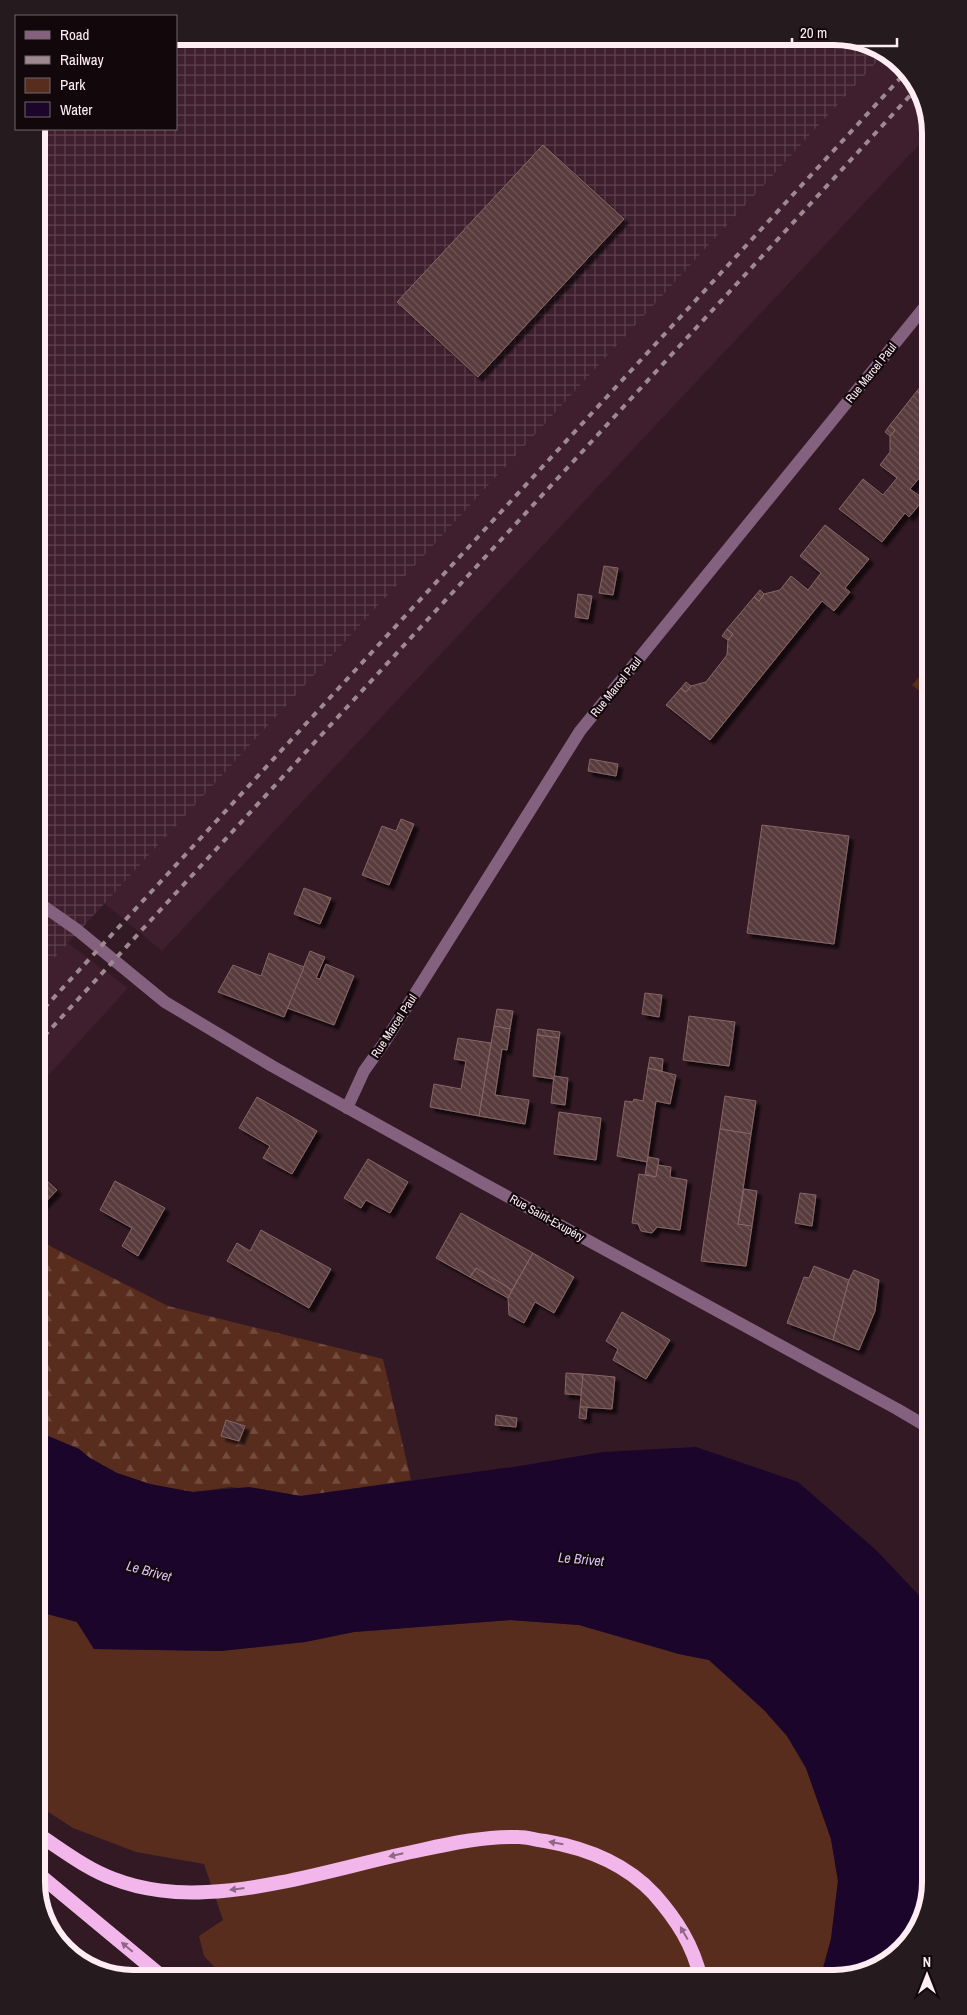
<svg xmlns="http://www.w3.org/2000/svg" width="967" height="2015" font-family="'Archivo Narrow',sans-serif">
	<defs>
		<pattern id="industrial-grid" width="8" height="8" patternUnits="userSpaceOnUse" patternTransform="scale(1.25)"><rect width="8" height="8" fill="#3f1f2d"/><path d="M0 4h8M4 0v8" fill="none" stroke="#5c404c"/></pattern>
		<pattern id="forest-firs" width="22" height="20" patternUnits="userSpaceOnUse" patternTransform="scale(1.25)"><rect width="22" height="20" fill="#592d1d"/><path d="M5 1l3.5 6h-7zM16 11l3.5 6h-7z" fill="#724c3e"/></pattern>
		<pattern id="building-back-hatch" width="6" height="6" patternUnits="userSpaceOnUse" patternTransform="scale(1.25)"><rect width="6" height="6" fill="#593b3c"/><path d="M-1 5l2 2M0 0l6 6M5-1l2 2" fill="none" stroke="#725859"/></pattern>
		<filter id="shadow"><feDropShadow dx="4.5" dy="4.5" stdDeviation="1" flood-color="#0009"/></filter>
	</defs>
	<rect width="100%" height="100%" fill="#321923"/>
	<!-- built -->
	<g fill="#3f1f2d">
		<path d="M885,53l8,3 31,40 7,36 -769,819 -58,-48z"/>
		<path d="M68,943l60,45 -92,101v-111z"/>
	</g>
	<!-- industrial -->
	<path fill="url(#industrial-grid)" d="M176,36h665l44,17 -849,925v-849h140z"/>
	<!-- green -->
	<g fill="#592d1d">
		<path d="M931,663v37l-19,-15z"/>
		<path d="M36,1611l41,11 17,27 127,2 84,-9 49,-10 156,-12 69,5 100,29 30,6 55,50 23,26 19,32 25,71 7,42 -7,58 -11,40h-594l-22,-23 -5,-20 24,-16 -19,-56 -68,-12 -63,-24 -37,-24z"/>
	</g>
	<!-- forest -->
	<path fill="url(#forest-firs)" d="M36,1239l132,67 215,53 28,121 -110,16 -70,-9 -38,5 -18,-2 -25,-6 -33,-11 -27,-15 -11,-9 -43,-18z"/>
	<!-- water -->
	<path fill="#1c052b" d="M36,1431l43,18 11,9 27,15 33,11 43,8 56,-5 52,9 219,-30 83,-14 93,-5 102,35 78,68 55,58v275l-17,53 -43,36 -37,7h-14l11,-40 7,-58 -7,-42 -25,-71 -19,-32 -23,-26 -55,-50 -30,-6 -100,-29 -69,-5 -156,12 -49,10 -84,9 -127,-2 -17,-27 -41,-11z"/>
	<!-- building -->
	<g fill="url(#building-back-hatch)" stroke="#876667" filter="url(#shadow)">
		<path d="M543,145l81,74 -146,158 -81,-75z"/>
		<path d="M923,384l6,5 -6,7 -6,-5z"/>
		<path d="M929,389h2v75l-21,25 14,10 -15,18 -4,-4 -23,29 -43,-33 24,-30 20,16 14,-17 -17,-13 10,-13v-16l5,-6 -5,-5 27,-34 6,5z"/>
		<path d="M890,425l5,5 -5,6 -5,-4z"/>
		<path d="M825,525l44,34 -24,29 5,4 -16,19 -12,-10 -112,139 -44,-35 15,-17 5,4 5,-6 15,-4 21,-27 1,-15 5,-6 -6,-5 27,-32 5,4 5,-7 16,-4 11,-14 17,14 13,-17 -21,-17z"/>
		<path d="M604,566l14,2 -5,27 -14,-2z"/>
		<path d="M760,590l4,4 -5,7 -5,-4z"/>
		<path d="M578,594l14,2 -4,23 -13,-2z"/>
		<path d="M727,629l6,5 -5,6 -6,-4z"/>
		<path d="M686,682l5,4 -5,6 -5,-4z"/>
		<path d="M590,759l28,5 -2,12 -28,-5z"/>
		<path d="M401,819l13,5 -25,61 -27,-10 20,-49 14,5z"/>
		<path d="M762,825l87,11 -15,108 -87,-11z"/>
		<path d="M304,888l27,10 -11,26 -26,-10z"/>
		<path d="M310,951l15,6 -9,21 4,1 6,-15 28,12 -20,49 -47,-17z"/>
		<path d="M269,953l35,14 -20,50 -66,-25 15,-27 28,11z"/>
		<path d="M645,993l17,2 -3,22 -17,-3z"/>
		<path d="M497,1009l16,2 -3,18 -16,-3z"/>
		<path d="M689,1016l46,6 -6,44 -46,-6z"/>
		<path d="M494,1026l16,3 -3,21 -5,-1 -7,46 34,5 -4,24 -46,-8z"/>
		<path d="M538,1029l22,3 -1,6 -22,-3z"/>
		<path d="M537,1035l22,3 -5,41 -21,-3z"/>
		<path d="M458,1038l33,5 -12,73 -49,-9 4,-23 27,5 5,-28 -12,-2z"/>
		<path d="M650,1057l13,2 -1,12 -14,-3z"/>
		<path d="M648,1068l28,7 -6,29 -14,-3 -9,61 -30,-6 8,-55 8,1 1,-3 9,2z"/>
		<path d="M554,1076l14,2 -3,27 -14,-2z"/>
		<path d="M725,1096l31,5 -5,33 -31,-5z"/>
		<path d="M257,1097l60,34 -25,43 -29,-16 7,-12 -31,-18z"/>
		<path d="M559,1112l42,6 -5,42 -42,-6z"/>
		<path d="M720,1129l31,5 -13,90 14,2 -6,40 -45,-5z"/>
		<path d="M648,1157l11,2 -3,18 -11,-3z"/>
		<path d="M368,1159l40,23 -18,31 -24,-13 -5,8 -17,-10z"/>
		<path d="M658,1165l13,2 -1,10 17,3 -7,50 -23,-3 -5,6 -11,-2 -3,-7 -6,-1 7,-49 17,3z"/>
		<path d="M36,1171l21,19 -21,22z"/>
		<path d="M115,1181l50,27 -27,48 -16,-10 10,-18 -32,-18z"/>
		<path d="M744,1189l13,2 -5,35 -14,-2z"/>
		<path d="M800,1193l16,2 -4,31 -17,-3z"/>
		<path d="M461,1213l72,40 -21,37 -36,-22 -6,9 -34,-19z"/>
		<path d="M261,1230l70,39 -22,39 -82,-47 10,-18 13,8z"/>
		<path d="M533,1253l41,24 -20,36 -19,-11 -11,21 -15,-8 -1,-17z"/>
		<path d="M814,1266l35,14 -16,60 -46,-17 17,-46 5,1z"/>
		<path d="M476,1268l36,22 -4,8 -38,-21z"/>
		<path d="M854,1270l25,10 -4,31 -16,39 -26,-10 16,-60z"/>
		<path d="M622,1312l48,28 -24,39 -33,-19 5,-11 -12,-8z"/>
		<path d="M566,1373l17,1 -1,21 -17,-1z"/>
		<path d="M583,1374l32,3 -3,32 -32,-2z"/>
		<path d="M580,1407h7l-1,12 -7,-1z"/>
		<path d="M496,1415l21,3 -1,9 -21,-2z"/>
		<path d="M226,1420l19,6 -6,15 -18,-5z"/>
	</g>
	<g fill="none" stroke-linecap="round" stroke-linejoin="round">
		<!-- minor -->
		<path stroke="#84627f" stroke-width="12" d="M347,1108l17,-37 20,-28 196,-312 351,-432"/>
		<!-- tertiary -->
		<path stroke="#84627f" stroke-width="12" d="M36,901l40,28 89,73 107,64 207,115 418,228 34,20"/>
		<!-- trunk -->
		<g stroke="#f2b6ea" stroke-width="14">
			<path d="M36,1833c25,16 50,36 78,46 28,11 63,15 93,13 70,-3 145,-28 214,-42 32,-7 65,-14 98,-13 8,0 17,3 26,4 41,7 80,22 109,53 23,26 39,51 47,85"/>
			<path d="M36,1872l129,107"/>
		</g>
		<!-- rail -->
		<g stroke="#9e8991" stroke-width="4" stroke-dasharray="6 6" stroke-linecap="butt">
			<path d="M36,1017l869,-944"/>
			<path d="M36,1045l881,-957"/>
		</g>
	</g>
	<!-- one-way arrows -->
	<defs><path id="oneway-solid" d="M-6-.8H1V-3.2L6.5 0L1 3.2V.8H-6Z" transform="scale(1.25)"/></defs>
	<g fill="#8d6886">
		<use href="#oneway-solid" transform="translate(556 1843) rotate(-170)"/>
		<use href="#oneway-solid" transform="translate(396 1855) rotate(167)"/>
		<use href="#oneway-solid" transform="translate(237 1889) rotate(173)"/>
		<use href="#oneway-solid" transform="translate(684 1933) rotate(-120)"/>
		<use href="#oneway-solid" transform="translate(127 1947) rotate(-140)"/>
	</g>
	<g text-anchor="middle" stroke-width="4.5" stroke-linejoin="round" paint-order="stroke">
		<!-- street labels -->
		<g font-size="12" fill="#ffedf3" stroke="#12080c">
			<text transform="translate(871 373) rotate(-51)" y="4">Rue Marcel Paul</text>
			<text transform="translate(616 687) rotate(-51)" y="4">Rue Marcel Paul</text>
			<text transform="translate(394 1026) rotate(-57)" y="4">Rue Marcel Paul</text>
			<text transform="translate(547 1218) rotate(29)" y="4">Rue Saint-Exupéry</text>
		</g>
		<!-- water labels -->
		<g font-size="14" font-style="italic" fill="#dbbef7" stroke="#12080c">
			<text transform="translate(581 1559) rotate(5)" y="5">Le Brivet</text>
			<text transform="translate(149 1571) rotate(15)" y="5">Le Brivet</text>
		</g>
	</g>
	<!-- crop -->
	<path d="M0 0H967V2015H0ZM133 45H834A88 88 0 0 1 922 133V1882A88 88 0 0 1 834 1970H133A88 88 0 0 1 45 1882V133A88 88 0 0 1 133 45Z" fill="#251a1e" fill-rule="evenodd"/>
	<path fill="none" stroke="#ffedf3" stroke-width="6" d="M133 45H834A88 88 0 0 1 922 133V1882A88 88 0 0 1 834 1970H133A88 88 0 0 1 45 1882V133A88 88 0 0 1 133 45Z"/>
	<!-- legend -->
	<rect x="15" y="15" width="162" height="115" fill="#12080c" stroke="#716468"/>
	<rect x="25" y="31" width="25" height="8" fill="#84627f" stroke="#716468"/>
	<text x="60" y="40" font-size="15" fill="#ffedf3">Road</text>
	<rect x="25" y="56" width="25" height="8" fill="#9e8991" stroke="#716468"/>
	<text x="60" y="65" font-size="15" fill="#ffedf3">Railway</text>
	<rect x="25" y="78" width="25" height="15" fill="#592d1d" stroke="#716468"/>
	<text x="60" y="90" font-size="15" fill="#ffedf3">Park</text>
	<rect x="25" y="102" width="25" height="15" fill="#1c052b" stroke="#716468"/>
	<text x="60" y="115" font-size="15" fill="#ffedf3">Water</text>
	<!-- north arrow -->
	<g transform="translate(927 1975)" stroke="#12080c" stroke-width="4" paint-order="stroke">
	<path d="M0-4L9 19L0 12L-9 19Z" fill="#ffedf3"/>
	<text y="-8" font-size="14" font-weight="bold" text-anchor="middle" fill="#ffedf3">N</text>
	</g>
	<!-- scale -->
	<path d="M792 38v8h105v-8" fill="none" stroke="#ffedf3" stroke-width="2.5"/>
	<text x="800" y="38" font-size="15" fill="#ffedf3" stroke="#12080c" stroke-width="4" paint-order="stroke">20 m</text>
</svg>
